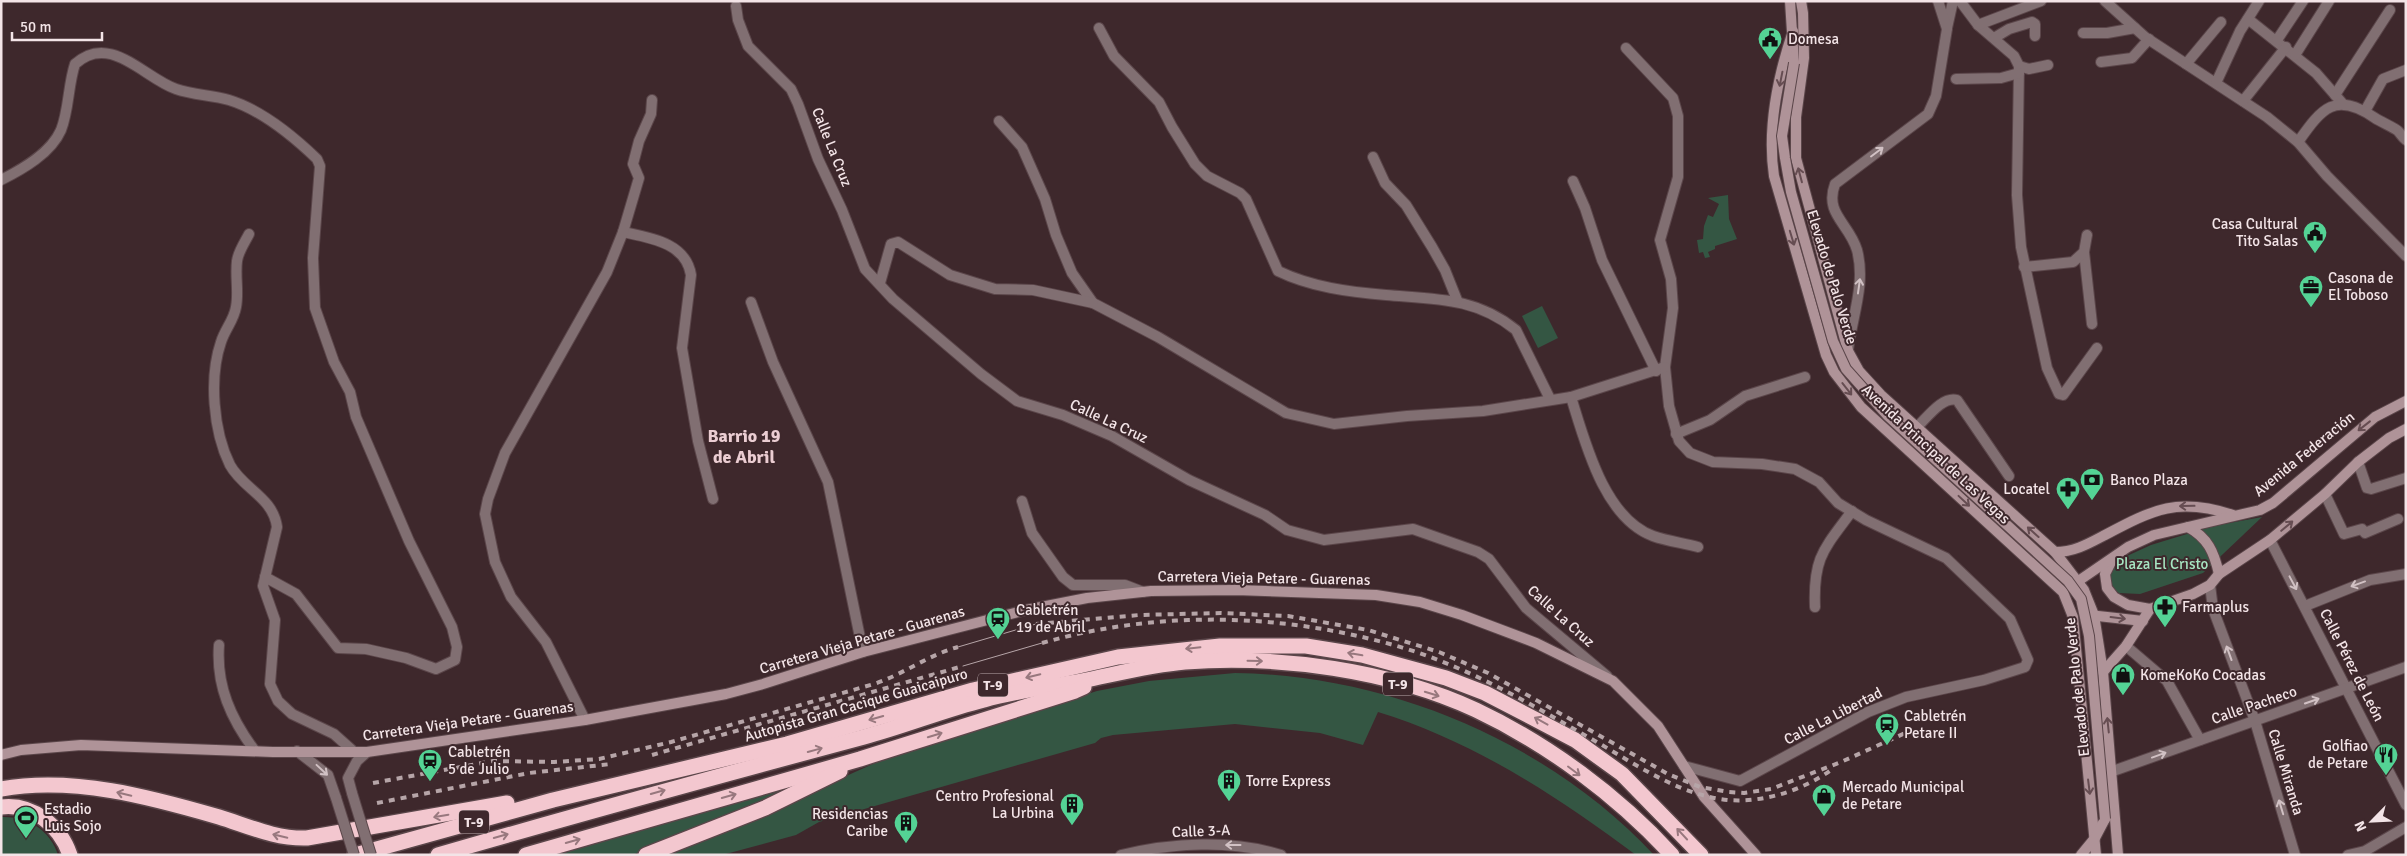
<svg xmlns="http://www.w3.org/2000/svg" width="2407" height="856" font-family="Signika,sans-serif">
	<rect width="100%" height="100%" fill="#3e282c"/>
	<!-- green -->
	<g fill="#345643">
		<path d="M1728,195l1,24 8,20 -22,7v3l-7,3 2,5 -5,1 -2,-6 -4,1 -2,-13 6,-1 1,-13 4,-11 5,2 6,-13 -11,-6z"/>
		<path d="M1542,306l16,32 -20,10 -16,-32z"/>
		<path d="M2262,517l-59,56 -63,21 -21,-1 -7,-4 -3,-18 7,-10 35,-16 62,-19z"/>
		<path d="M1235,673c153,2 314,69 419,182h-18c-79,-59 -163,-114 -258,-143l-15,33 -43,-12 -85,-9 -122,11 -12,3 -6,5 -276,79 -23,13 -74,20h-57l22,-7 188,-85 36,-13 186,-59 52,-10z"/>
		<path d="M786,785l2,4 -26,15 -130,51h-79z"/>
		<path d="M1,817c27,-1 49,13 57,38h-57z"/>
	</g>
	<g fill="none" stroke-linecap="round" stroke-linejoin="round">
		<defs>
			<g id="street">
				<path d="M1960,1l18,24 36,31 5,10 -2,129 4,52 26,121 12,26 4,1 34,-47"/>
				<path d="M2105,1l40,36 122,80 31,25 29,34 79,80"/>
				<path d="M736,6l2,14 10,26 43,43 7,15 20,55 24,51 23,59 28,30 88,75 36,27 46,14 49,21 77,44 76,35 22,15 37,10 89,-11 65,23 11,7 37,49 81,68"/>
				<path d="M2248,19l68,54 27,31"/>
				<path d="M1978,25l63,-24"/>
				<path d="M1099,28l15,28 45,46 13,25 23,37 12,12 33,17 6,6 32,72c33,16 71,21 108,24 48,4 90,2 130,35l34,69"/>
				<path d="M1947,28l6,-27"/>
				<path d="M2083,33h24l28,-5"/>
				<path d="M1994,38l15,-9 23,-7 3,2v12"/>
				<path d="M2277,40l26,-39"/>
				<path d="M1626,48l47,50 5,18v61l-18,63 11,39 2,29 -8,59 4,39 10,35 11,12 23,9 49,2 33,5 24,13 19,21 28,17 80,38 64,61 18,41 -3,7 -41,13 -78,17 -38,15 -128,69 -56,-15"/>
				<path d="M2295,55l34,-54"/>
				<path d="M2101,62l31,-4 17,-19"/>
				<path d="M2186,64l35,-42"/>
				<path d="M2019,66l10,3 19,-4"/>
				<path d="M1956,79l45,-1 18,-5"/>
				<path d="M2216,83l24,-52 19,-30"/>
				<path d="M2335,95l55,-85"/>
				<path d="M2243,101l43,-54"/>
				<path d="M2365,111l18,-32 23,-9"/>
				<path d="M999,121l23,26 23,52 11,36 16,38 21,30 65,34 128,76 48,11 73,-8 76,-5 88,-14 94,-30"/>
				<path d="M2298,142c24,-34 37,-51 77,-24 6,4 20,10 23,13 3,3 4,6 8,9"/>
				<path d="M1373,157l12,26 21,22 26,42 13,23 12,30"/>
				<path d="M1,180c22,-11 50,-27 60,-50 8,-20 7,-45 14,-66 35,-32 69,14 101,25 17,6 36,6 53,11 33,10 63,35 88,59l3,7 -7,92 2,50 19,54 16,30 6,25 53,124 43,86 5,20 -2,13 -19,9 -30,-11 -40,-9 -28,-1 -42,-54 -31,-17"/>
				<path d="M1573,181l12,27 17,52 54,111"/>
				<path d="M623,232c28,6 63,11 68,43l-9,73 16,93 15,58"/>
				<path d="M249,234c-4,8 -11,18 -12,27 -2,16 2,31 -1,46 -2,13 -11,22 -15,35 -12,35 -8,89 9,123 13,24 43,32 47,62l-14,59 12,34 -5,64 8,17 14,13 42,20 19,17"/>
				<path d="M2084,252l8,72"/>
				<path d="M2024,267l49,-5 11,-10 3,-17"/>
				<path d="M880,283l11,-39 7,-2 52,33 45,14 38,1 60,13"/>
				<path d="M751,302l22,60 55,120 35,170"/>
				<path d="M1848,350c4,-33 18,-66 9,-100 -8,-27 -33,-36 -22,-66l93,-70 8,-18 11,-67 -9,-28"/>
				<path d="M1571,397c14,45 33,121 82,139 14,5 30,7 45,11"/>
				<path d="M1916,428c11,-10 26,-32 41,-28l52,76"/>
				<path d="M1676,434l34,-14 35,-24 60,-19"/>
				<path d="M2358,462l9,26 4,1 35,-11"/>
				<path d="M2325,494l19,40 18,-5 3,4 33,-14"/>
				<path d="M1022,501l10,32 31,44 10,8h52l18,7"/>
				<path d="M2270,540l136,265"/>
				<path d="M2210,585l3,24 42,112 40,134"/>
				<path d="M2305,606l65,-26 36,-6"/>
				<path d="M1815,607c-2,-50 9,-58 37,-96"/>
				<path d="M219,645c-3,41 12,74 36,106"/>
				<path d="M2126,646l41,35 33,59"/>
				<path d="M585,720l-39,-78 -35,-45 -16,-35 -10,-48 3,-15 17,-46 102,-181 16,-40 16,-54 -6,-14 6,-23 12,-27 1,-14"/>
				<path d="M297,751l31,24 8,23"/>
				<path d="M2113,771l293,-104"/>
				<path d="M352,793l-4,-15 9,-17 10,-9"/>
				<path d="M1121,855c51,-12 110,-16 160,0"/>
				<path d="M2348,855l17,-4 41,-24"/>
			</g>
			<g id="secondary">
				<path d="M1790,1l4,62"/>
				<path d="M1801,1l2,12 1,45 -8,59v41l52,193 11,20 22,24 174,157 29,38 10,25 9,57 15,183"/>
				<path d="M1793,31c-15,45 -26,98 -19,145l52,179 8,17 27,35 202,185 10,25 23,238"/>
				<path d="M2188,527c20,11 26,25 31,47"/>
				<path d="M2055,552c19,0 33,-8 50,-17 49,-26 73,-38 128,-20"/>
				<path d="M2112,560l-7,14 2,14 7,9 14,8 22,4 43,-15 17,-9 9,-11 51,-34 55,-46 33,-32 31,-24 17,-9"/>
				<path d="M2074,584l54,-37 26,-12 106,-25 13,-7 102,-86 31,-16"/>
				<path d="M2089,615l54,6"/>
				<path d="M2103,672l23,-26 24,-37"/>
				<path d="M1,755l20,-5 60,-5 192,7h94l218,-32 141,-26 37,-10 100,-32 163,-42 61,-12 64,-7 85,-1 140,5 44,7 42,13 74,28 77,38 45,45 46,71 52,58"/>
				<path d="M2081,855l14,-17 10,-19"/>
			</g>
			<g id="highway">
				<path d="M1,789c72,-13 149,8 218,28 29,9 56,22 88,21l200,-35"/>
				<path d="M1,807c32,-4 59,19 69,48"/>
				<path d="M355,855l198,-55 234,-56 186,-54 145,-33 102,-11h86l56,9 84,23 39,15 90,47 47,34 79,81"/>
				<path d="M438,855c142,-41 284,-80 426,-118 41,-11 80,-27 120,-37 32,-9 65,-13 97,-19 35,-7 69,-16 104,-19 94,-7 205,8 291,48 72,34 142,86 196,145"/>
				<path d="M526,855l334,-96 215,-68 9,-4"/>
				<path d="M646,855l119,-47 75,-37"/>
			</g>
		</defs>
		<!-- street casing -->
		<use href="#street" stroke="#5b464a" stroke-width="12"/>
		<!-- secondary casing -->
		<use href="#secondary" stroke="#5b464a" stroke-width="12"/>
		<!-- highway casing -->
		<use href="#highway" stroke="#5b464a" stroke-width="18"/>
		<!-- street -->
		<use href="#street" stroke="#816f72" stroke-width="10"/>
		<!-- secondary -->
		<use href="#secondary" stroke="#af9398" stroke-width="10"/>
		<!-- highway -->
		<use href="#highway" stroke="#f3c7cf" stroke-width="15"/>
		<!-- tram -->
		<g stroke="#b6a5a8" stroke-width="1">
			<path d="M958,647l78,-23"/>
			<path d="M963,666l79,-23"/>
		</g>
		<!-- rail -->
		<g stroke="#b6a5a8" stroke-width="4" stroke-dasharray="6 6" stroke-linecap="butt">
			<path d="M1036,624l103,-9 82,-2 67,3 80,14 71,22 49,21 180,101 32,13 29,5 15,1 27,-4 70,-27 71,-32"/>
			<path d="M1042,643c119,-34 247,-30 365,6 67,21 127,57 188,92 42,24 84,54 133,59 36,3 75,-10 103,-30"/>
			<path d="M652,755l311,-89"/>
			<path d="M373,783l120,-22 61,1 45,-3 72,-17 203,-58c30,-10 54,-29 84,-37"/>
			<path d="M377,803l152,-30 82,-9"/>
		</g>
		<defs>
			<g id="street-bridge">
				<path d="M352,793l19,62"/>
				<path d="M336,798l18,57"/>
			</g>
			<path id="secondary-bridge" d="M1794,63l-12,73 3,22 6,34 42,149 13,28 41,46 181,166 13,18 8,37 16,183"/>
		</defs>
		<!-- street-bridge casing -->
		<use href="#street-bridge" stroke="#5b464a" stroke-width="12" stroke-linecap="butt"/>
		<!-- secondary-bridge casing -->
		<use href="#secondary-bridge" stroke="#5b464a" stroke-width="12" stroke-linecap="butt"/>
		<!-- street-bridge -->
		<use href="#street-bridge" stroke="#816f72" stroke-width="10"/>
		<!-- secondary-bridge -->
		<use href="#secondary-bridge" stroke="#af9398" stroke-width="10"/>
	</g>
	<!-- one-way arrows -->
	<defs><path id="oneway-shaft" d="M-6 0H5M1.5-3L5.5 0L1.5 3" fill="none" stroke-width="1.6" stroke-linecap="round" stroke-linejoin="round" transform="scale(1.25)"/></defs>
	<g stroke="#664d52">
		<use href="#oneway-shaft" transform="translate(1781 79) rotate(101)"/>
		<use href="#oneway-shaft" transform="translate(1800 175) rotate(-105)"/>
		<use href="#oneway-shaft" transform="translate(1792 238) rotate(73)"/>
		<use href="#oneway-shaft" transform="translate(1847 389) rotate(52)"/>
		<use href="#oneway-shaft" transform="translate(2364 426) rotate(142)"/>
		<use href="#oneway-shaft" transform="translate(1964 501) rotate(43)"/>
		<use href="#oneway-shaft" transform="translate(2187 506) rotate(179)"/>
		<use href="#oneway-shaft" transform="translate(2287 526) rotate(-40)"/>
		<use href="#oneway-shaft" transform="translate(2033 532) rotate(-138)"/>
		<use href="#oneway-shaft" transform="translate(2118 618) rotate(7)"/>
		<use href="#oneway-shaft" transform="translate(2108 725) rotate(-96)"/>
		<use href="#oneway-shaft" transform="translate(2089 787) rotate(83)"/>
	</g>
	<g stroke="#d1c1c4">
		<use href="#oneway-shaft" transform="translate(1877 152) rotate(-37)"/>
		<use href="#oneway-shaft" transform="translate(1859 286) rotate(-82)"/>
		<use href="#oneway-shaft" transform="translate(2293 583) rotate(62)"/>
		<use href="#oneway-shaft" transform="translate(2358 584) rotate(160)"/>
		<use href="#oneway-shaft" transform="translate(2229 653) rotate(-110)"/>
		<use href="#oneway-shaft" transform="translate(2312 701) rotate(-19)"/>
		<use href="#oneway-shaft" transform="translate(2159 755) rotate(-20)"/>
		<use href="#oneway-shaft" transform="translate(322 770) rotate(43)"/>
		<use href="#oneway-shaft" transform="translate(2281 807) rotate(-107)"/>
		<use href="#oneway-shaft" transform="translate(1233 845) rotate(180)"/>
	</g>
	<g stroke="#98787e">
		<use href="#oneway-shaft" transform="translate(1193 648) rotate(174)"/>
		<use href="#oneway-shaft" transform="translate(1355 654) rotate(-170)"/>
		<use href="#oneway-shaft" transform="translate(1255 661) rotate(1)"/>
		<use href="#oneway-shaft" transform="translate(1033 676) rotate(167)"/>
		<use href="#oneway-shaft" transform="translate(1432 694) rotate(17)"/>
		<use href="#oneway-shaft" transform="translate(876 718) rotate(164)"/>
		<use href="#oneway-shaft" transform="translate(1541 721) rotate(-151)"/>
		<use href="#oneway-shaft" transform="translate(935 735) rotate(-17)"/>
		<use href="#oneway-shaft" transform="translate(815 750) rotate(-15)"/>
		<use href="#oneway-shaft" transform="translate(1574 771) rotate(37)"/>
		<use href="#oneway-shaft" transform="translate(658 792) rotate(-16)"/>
		<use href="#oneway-shaft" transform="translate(124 794) rotate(-167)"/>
		<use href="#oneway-shaft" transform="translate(729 796) rotate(-16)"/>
		<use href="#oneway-shaft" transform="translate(441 816) rotate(170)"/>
		<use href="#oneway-shaft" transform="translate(1682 834) rotate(-133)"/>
		<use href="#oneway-shaft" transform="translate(280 836) rotate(-167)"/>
		<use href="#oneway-shaft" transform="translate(501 836) rotate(-16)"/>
		<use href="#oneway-shaft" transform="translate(573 841) rotate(-16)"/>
	</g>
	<!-- icons -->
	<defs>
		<symbol id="civic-pin" viewBox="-11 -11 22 30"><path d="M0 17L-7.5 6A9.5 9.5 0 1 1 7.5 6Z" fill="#54d395" stroke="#3e282c"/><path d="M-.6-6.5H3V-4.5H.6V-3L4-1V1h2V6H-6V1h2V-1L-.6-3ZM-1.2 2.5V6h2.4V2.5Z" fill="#111"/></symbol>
		<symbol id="office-pin" viewBox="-11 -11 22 30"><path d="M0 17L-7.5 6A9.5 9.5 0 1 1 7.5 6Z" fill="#54d395" stroke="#3e282c"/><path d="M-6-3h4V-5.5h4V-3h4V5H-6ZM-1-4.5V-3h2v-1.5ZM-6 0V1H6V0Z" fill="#111"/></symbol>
		<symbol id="bank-pin" viewBox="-11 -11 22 30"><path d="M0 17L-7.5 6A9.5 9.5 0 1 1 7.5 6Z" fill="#54d395" stroke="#3e282c"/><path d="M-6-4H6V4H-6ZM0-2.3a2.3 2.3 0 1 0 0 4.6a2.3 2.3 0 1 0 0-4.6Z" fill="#111"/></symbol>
		<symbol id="pharmacy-pin" viewBox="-11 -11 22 30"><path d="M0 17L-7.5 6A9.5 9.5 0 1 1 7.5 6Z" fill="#54d395" stroke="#3e282c"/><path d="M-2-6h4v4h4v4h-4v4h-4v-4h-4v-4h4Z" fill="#111"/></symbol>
		<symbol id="station-pin" viewBox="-11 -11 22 30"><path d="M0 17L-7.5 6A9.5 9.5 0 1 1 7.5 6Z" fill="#54d395" stroke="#3e282c"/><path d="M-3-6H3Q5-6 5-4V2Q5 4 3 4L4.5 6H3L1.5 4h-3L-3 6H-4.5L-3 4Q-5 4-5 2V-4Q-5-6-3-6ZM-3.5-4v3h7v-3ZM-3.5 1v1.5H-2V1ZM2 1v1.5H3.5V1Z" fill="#111"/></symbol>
		<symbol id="shop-pin" viewBox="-11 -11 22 30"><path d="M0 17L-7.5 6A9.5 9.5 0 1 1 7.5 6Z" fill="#54d395" stroke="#3e282c"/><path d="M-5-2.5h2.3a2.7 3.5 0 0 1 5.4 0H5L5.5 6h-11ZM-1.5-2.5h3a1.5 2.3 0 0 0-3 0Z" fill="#111"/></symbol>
		<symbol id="restaurant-pin" viewBox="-11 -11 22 30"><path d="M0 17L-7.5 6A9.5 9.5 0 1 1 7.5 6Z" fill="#54d395" stroke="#3e282c"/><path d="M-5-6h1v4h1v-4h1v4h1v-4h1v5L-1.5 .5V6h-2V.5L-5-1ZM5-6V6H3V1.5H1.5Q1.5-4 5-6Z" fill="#111"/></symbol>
		<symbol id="building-pin" viewBox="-11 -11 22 30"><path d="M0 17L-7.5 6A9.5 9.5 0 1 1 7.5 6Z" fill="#54d395" stroke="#3e282c"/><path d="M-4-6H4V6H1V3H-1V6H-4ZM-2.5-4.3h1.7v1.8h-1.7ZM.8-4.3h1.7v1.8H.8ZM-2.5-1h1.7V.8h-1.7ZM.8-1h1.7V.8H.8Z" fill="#111"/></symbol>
		<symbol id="stadium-pin" viewBox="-11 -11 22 30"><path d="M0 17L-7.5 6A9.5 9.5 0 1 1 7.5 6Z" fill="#54d395" stroke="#3e282c"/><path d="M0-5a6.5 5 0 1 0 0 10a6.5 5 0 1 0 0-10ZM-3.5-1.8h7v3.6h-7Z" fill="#111"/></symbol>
	</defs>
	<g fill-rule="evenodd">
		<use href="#civic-pin" x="1756" y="25" width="28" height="38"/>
		<use href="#civic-pin" x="2301" y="219" width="28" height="38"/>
		<use href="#office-pin" x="2297" y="273" width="28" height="38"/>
		<use href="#bank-pin" x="2078" y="466" width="28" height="38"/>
		<use href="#pharmacy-pin" x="2054" y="475" width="28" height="38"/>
		<use href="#pharmacy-pin" x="2151" y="593" width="28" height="38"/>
		<use href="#station-pin" x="984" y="605" width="28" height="38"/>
		<use href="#shop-pin" x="2109" y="661" width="28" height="38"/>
		<use href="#station-pin" x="1873" y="711" width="28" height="38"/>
		<use href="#restaurant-pin" x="2372" y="741" width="28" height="38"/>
		<use href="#station-pin" x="416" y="747" width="28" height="38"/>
		<use href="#building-pin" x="1215" y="767" width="28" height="38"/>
		<use href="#shop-pin" x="1810" y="782" width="28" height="38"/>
		<use href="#building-pin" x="1058" y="791" width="28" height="38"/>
		<use href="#stadium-pin" x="12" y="804" width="28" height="38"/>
		<use href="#building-pin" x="892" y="809" width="28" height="38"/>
	</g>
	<g text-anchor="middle" stroke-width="4" stroke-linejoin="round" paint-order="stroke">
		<!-- shield labels -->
		<g fill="#3e282c" stroke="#bdacaf" stroke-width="1">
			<rect x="1383" y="672.5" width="30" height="23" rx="4"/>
			<rect x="978" y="673.5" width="30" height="23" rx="4"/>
			<rect x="459" y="810.5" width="30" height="23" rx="4"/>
		</g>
		<g font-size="14" font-weight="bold" fill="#f3e4e7">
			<text x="1398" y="689">T-9</text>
			<text x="993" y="690">T-9</text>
			<text x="474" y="827">T-9</text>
		</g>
		<!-- poi labels -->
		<g font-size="15" fill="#f3e4e7" stroke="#3e282c" text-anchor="start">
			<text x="1788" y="44">Domesa</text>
			<text x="2298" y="229" text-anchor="end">Casa Cultural<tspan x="2298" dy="17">Tito Salas</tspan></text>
			<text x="2328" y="283">Casona de<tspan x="2328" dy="17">El Toboso</tspan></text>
			<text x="2110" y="485">Banco Plaza</text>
			<text x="2050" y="494" text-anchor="end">Locatel</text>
			<text x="2182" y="612">Farmaplus</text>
			<text x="1016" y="615">Cabletrén<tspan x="1016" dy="17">19 de Abril</tspan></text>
			<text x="2140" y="680">KomeKoKo Cocadas</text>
			<text x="1904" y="721">Cabletrén<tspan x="1904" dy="17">Petare II</tspan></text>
			<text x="2368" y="751" text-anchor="end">Golfiao<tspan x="2368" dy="17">de Petare</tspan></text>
			<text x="448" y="757">Cabletrén<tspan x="448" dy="17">5 de Julio</tspan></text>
			<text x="1246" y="786">Torre Express</text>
			<text x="1842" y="792">Mercado Municipal<tspan x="1842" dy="17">de Petare</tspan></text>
			<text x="1054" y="801" text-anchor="end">Centro Profesional<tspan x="1054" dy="17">La Urbina</tspan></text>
			<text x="44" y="814">Estadio<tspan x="44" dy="17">Luis Sojo</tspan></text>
			<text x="888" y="819" text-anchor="end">Residencias<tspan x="888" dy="17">Caribe</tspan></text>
		</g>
		<!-- street labels -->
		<g font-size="15" fill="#f3e4e7" stroke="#3e282c">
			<text transform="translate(832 147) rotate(68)" y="5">Calle La Cruz</text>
			<text transform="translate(1832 277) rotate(73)" y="5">Elevado de Palo Verde</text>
			<text transform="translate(1109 421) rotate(25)" y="5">Calle La Cruz</text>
			<text transform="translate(1936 454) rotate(43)" y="5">Avenida Principal de Las Vegas</text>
			<text transform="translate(2304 454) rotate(-39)" y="5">Avenida Federación</text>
			<text transform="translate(1264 578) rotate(1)" y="5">Carretera Vieja Petare - Guarenas</text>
			<text transform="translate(1561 616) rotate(42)" y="5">Calle La Cruz</text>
			<text transform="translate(862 640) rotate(-16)" y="5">Carretera Vieja Petare - Guarenas</text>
			<text transform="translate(2352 665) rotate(63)" y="5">Calle Pérez de León</text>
			<text transform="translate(2077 687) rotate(-96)" y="5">Elevado de Palo Verde</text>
			<text transform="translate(856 705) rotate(-16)" y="5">Autopista Gran Cacique Guaicaipuro</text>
			<text transform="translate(2254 705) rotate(-19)" y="5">Calle Pacheco</text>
			<text transform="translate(1833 716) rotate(-27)" y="5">Calle La Libertad</text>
			<text transform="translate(468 721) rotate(-8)" y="5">Carretera Vieja Petare - Guarenas</text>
			<text transform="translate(2286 772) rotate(73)" y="5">Calle Miranda</text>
			<text transform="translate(1201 831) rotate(-2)" y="5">Calle 3-A</text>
		</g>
		<!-- park labels -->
		<g font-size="15" fill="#a7e5c2" stroke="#3e282c">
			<text x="2162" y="569">Plaza El Cristo</text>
		</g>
		<!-- quarter labels -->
		<g font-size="18" font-weight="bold" fill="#ebcdd2" stroke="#3e282c">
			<text x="744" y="442">Barrio 19<tspan x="744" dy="21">de Abril</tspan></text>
		</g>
	</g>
	<!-- border -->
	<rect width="2407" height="856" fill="none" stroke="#f3e4e7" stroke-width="5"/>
	<!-- north arrow -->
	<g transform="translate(2372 821) rotate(246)" stroke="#3e282c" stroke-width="4" paint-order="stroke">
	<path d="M0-4L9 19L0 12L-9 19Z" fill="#f3e4e7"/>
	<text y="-8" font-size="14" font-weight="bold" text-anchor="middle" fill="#f3e4e7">N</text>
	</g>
	<!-- scale -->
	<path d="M12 32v8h90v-8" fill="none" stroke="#f3e4e7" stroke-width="2.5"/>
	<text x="20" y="32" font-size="15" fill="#f3e4e7" stroke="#3e282c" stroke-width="4" paint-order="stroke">50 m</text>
</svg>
